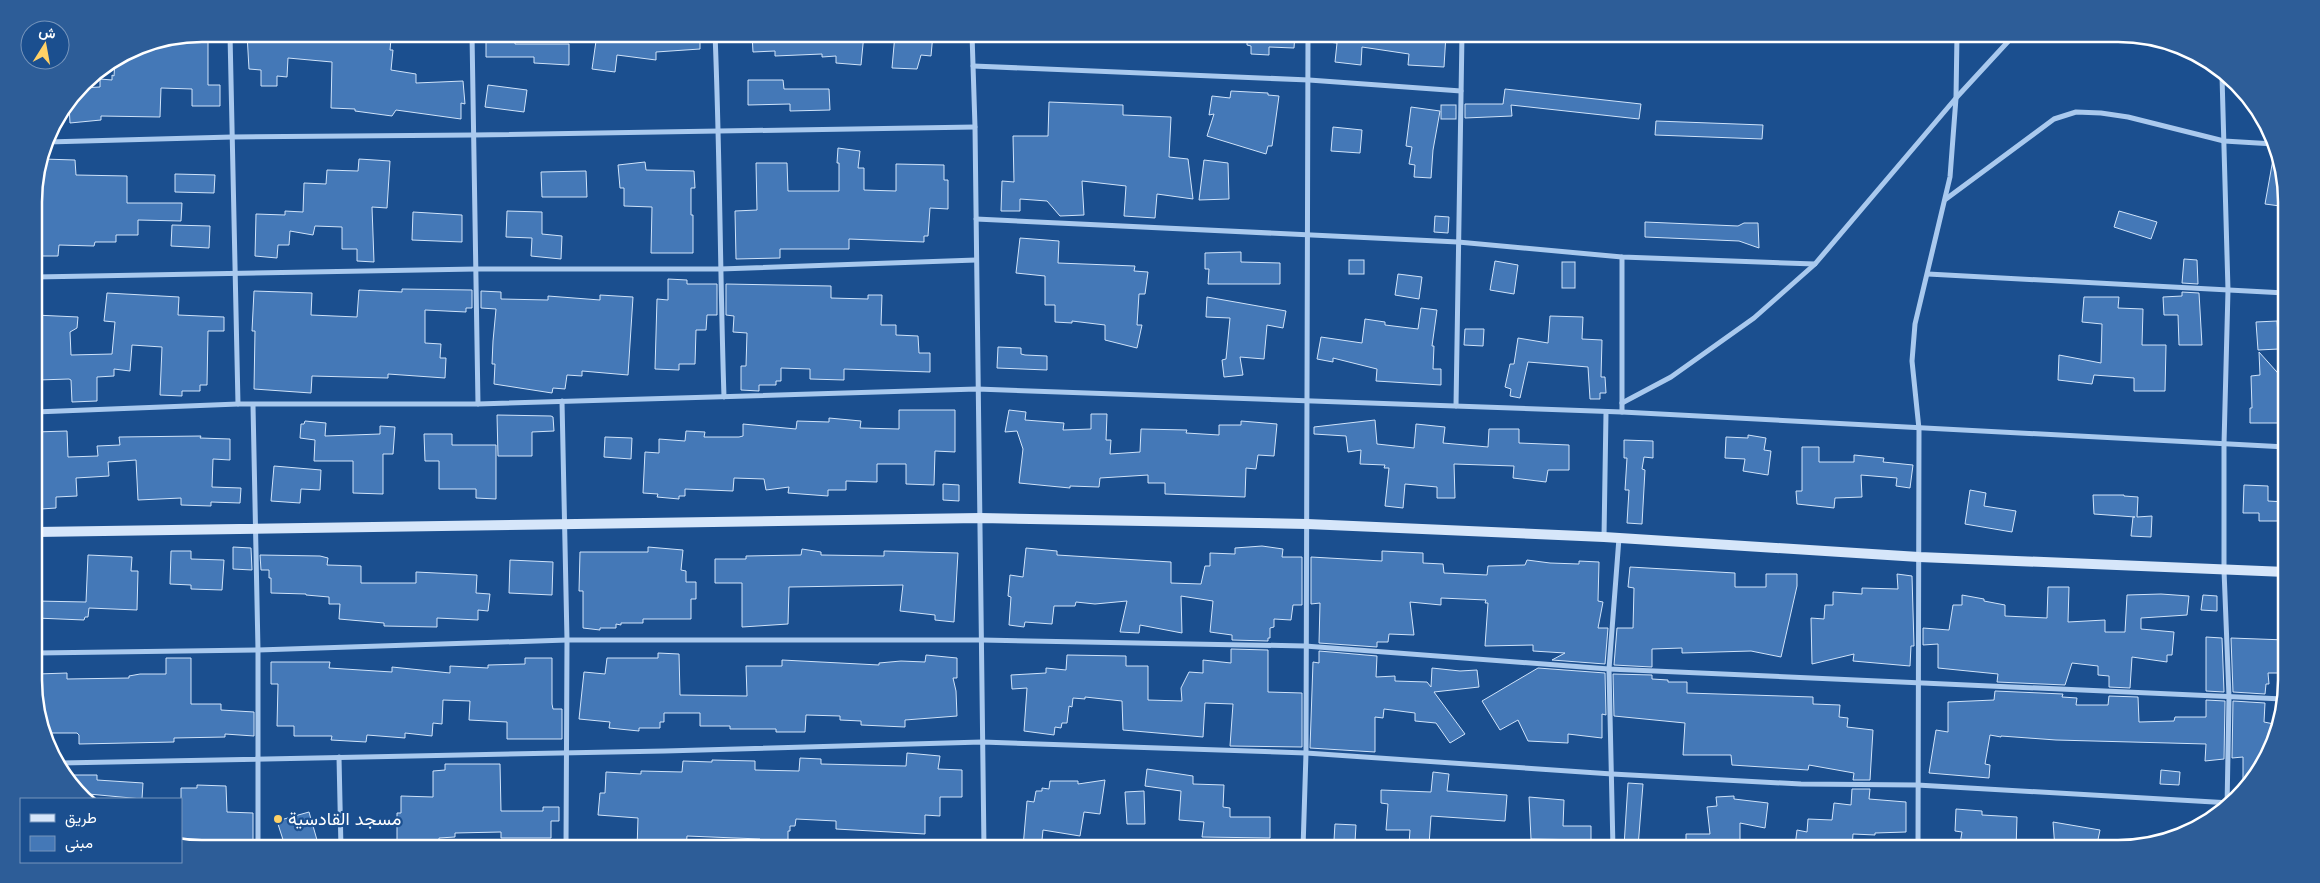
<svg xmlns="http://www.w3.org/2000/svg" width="2320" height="883" font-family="Inter,Vazirmatn,sans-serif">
	<rect width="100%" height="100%" fill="#1b4f8f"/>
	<!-- building -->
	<g fill="#4478b7" stroke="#cfe3fa">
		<path d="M247,34h65l79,5 -1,11h3l-2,20 25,4v9l47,-2 2,23 -4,-1v16l-65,-9 -4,6 -37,-5v-2l-24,-1 1,-46 -44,-4 -1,19 -10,-1v10h-16v-16l-12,-1z"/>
		<path d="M486,34h29v10h54v21l-35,-2v-6h-48z"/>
		<path d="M597,34h103v15l-44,3v8l-39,-5 -2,17 -23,-3z"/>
		<path d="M752,34h112l-3,31 -25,-2v-7l-14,1v-3l-47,2v-5l-22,1z"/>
		<path d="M895,34h38l-2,22 -10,-1 -4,14 -25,-1z"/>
		<path d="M1247,34h48l-1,14 -25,-1v8l-18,-1v-8l-4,-1z"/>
		<path d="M1329,34h117l-2,33 -36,-2 1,-11 -47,-7 -1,18 -26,-3 2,-19 -9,-1z"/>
		<path d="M198,35h10v50h12v21h-28v-17l-31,-1 -1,29 -59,-1v4l-31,3 -1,-18 12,-17 19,-1v-8l12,1v-5l2,1 1,-15 23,-15z"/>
		<path d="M748,80h35l1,9h45l1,21 -40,1v-7l-42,1z"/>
		<path d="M488,85l39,5 -3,22 -39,-5z"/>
		<path d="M1505,89l136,15 -2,15 -128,-14 1,11 -47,2v-14h38z"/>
		<path d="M1231,91l37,2v2l11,1 -7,50h-4l-2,8 -59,-18 7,-22 -5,1 3,-19 18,2z"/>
		<path d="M1049,102l74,3v10l48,2 -2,40 19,2 5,40 -36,-5 -2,24 -31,-2 2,-30 -44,-5 2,34 -24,1 -13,-15 -27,-2v12h-19l1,-30 12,1 -1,-46h35z"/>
		<rect x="1441" y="105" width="15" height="14"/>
		<path d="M1411,107l29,4 -7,39 -2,28 -17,-1 1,-12 -6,-1 3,-17 -6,-1z"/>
		<path d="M1656,121l107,4 -1,14 -107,-4z"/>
		<path d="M1333,127l29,3 -2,23 -29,-2z"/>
		<path d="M838,148l22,3 -2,17h6v22l32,1v-27l48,1v15h4v29l-18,-1 -2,28h-4v6l-75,-3v10h-69v9l-44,1 -1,-48 22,-1 -1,-47h31l1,28h51v-28h-2z"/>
		<path d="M2275,148l9,29 -4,29 -15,-2z"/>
		<path d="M43,159l32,1 1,15 51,1v27h55l-1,18 -43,-1v15h-22v7h-21l-1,4 -35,-1 -1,11h-24v-65z"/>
		<path d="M359,159l31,2 -3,47 -15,-1 2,55 -17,-1v-12h-15v-22l-27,-1 -2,9 -23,-4 -1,14h-11l-1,13 -22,-2 1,-42 29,1v-4l18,1 1,-29 22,1 1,-14 31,1z"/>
		<path d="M1204,160l24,3 1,36 -30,1z"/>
		<path d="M645,162l1,8 48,1 1,17h-4v27h2v38h-42l1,-46 -28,-1v-18h-4l-2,-23z"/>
		<path d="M586,171l1,26h-45l-1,-25z"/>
		<path d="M175,174l40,1 -1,18 -39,-1z"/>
		<path d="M507,211l35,1v22l20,2 -1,23 -30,-3 1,-18 -26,-1z"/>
		<path d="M2119,211l38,11 -6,17 -37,-12z"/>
		<path d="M413,212l49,3v27l-50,-2z"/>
		<path d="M1435,216l14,1 -1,16 -14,-1z"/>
		<path d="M1645,222l93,4 6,-3h14l1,25 -20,-7 -94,-4z"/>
		<path d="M172,225l38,1 -1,22 -38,-2z"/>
		<path d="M1020,238l39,3 -1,22 77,3 -1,5 14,1 -3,22h-6l-2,31h5l-5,23 -32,-8v-15l-33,-4v2l-17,-1v-17h-10v-29l-29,-3z"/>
		<path d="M1241,252v10l39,1v21h-72l1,-15h-4v-16z"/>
		<path d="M2184,259l13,1 1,24 -16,-1z"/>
		<rect x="1349" y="260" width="15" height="14"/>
		<path d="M1495,261l23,4 -4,29 -24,-4z"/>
		<rect x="1562" y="262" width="13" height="26"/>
		<path d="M1398,274l24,3 -3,22 -24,-4z"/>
		<path d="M668,279l19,1v4h30v31h-10l-1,15h-10l-1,34h-16v6l-24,-1 2,-70 11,1z"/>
		<path d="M726,284l105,2v12l37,1v-4h14l-1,30h15v10l22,1 1,17h11v19l-86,-3v11l-34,-1v-10l-29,-1v13h-5v4h-17v6l-18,-1v-24h5l1,-33 -14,-1 1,-16 -8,-1z"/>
		<path d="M402,289l70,1v18h-6v4l-41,-2v33l16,1 -1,14h6l-1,20 -57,-4v4l-76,-2 -1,17 -57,-4 1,-58h-3l2,-40 58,2 -1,22 46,2 2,-27 43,2z"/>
		<path d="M481,291l20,1v7l47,1v-4l52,4v-5l33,2 -5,78 -46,-4v5l-15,-1 -2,14 -12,-1 -1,5 -58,-9 1,-20h-3l1,-23 3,-32 -15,-1z"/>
		<path d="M2182,292l17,1 3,52h-23l-1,-30h-14l-1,-18 19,-1z"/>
		<path d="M107,293l72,4 -1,18 46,2v14h-16l-1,54h-7v6h-18v5l-22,-1 2,-48 -30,-2 -2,26 -16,-2v7l-17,1v24l-25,1 -1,-22 -2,-1 -31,1 -3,-65 43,2 -1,11 -7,4 1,23 41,-1 3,-32 -11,-1z"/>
		<path d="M1207,297l79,14 -3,17 -16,-3 -3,34 -24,-2 3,18 -19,2 -2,-17 4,-1 4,-41 -24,-1z"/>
		<path d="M2084,297h35l-1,11 25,1 -1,36h24l-1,46h-31v-13l-40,-3 -2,9 -34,-4 1,-25 42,8 1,-39 -20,-2z"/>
		<path d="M1421,308l16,2 -5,36h2l-1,23h8v16l-65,-4 1,-12 -44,-11v4l-16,-3 4,-22 41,6 3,-24 20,3v3l33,4z"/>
		<path d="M1550,316l33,1 -1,22 20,1 -1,37h4l1,16h-6v6h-10l-2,-32 -60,-5 -8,36 -10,-2 1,-7 -6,-2 5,-23h4l4,-26 30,5z"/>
		<path d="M2277,321l2,28 -21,1 -2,-28z"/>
		<path d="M1465,329h19l-1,17 -19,-1z"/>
		<path d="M998,347l23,1v6l4,1 22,1v14l-50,-2z"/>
		<path d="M2259,352l26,29v42h-35v-15h2l-1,-32 9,-1z"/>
		<path d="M899,410h56v42l-20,-1 -1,34 -28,-1v-20h-29v18l-31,-1v9h-18v6l-40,-3 1,-6 -23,3 -2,-11 -30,-1 -1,13 -48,-2v7h-6v3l-22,-2 1,-3 -15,-1 2,-41 14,1v-14l26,2 1,-10 19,1 -1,5h35l4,-1v-12l53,5 1,-8 32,1v-4l32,3 -1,7 39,1z"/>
		<path d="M1009,410l17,2 -1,8 39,3 -1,7 28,-1v-15h16l-1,26h5l-1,14 30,-2 1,-23 46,1 -1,3 33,2v-10h22v-4l36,3 -3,32 -16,-1 -2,14 -10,-1 -1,29 -80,-3v-11h-17v-8l-48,3 -1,9 -29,-1v2l-51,-5 4,-34 -6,-18 -12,1z"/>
		<path d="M497,415l54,1 2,1 1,14 -22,1v24h-34z"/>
		<path d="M1375,420l2,24 37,4 2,-24 29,3 -2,16 45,4 1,-18h30v14l50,2v25h-21l-2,12 -33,-4 1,-12 -60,-2 1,34h-18v-11l-32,-3 -2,24 -18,-2 4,-38h-5l1,-3 -25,-1 1,-14 -13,2 -2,-16 -32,-2v-7z"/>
		<path d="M305,421l21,2 -1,13 55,-2v-8l15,1 -2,27h-10v40l-30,-1v-32h-39l1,-21 -15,-2 1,-14h3z"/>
		<path d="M67,431l1,26 30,-1 -1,-10 23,-1 -1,-8 82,-1 -1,2 30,1v21l-17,-1 -1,28 29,1 -1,15 -29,-1v4l-30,-1v-7l-43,2 -2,-40 -28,2 1,14 -33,2 1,18 -21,1v11l-15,1 -2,-47 -2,-6h-1l-1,-24z"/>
		<path d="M424,434h28v11h44v54l-20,-1v-9h-37v-28h-14z"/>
		<path d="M1748,435l18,3 -2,12 7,1 -3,24 -25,-4 2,-12 -20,-1 1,-21 22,1z"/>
		<path d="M605,437l27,1 -1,21 -27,-2z"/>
		<path d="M1624,440l29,1v17l-9,-1 -2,12 3,1 -3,54 -15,-1 2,-33h-4l2,-32h-3z"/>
		<path d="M1802,447h17v15h35v-7l30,3 -1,4 30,3 -3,23 -14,-2 1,-8 -36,-3 1,22 -27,1 -1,10 -37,-4 -1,-13h6z"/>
		<path d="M274,466l47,4 -1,20 -19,-1 -1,14 -29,-2z"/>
		<path d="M943,484l16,1v16l-16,-1z"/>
		<path d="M2244,485l24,1v15l18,1v19h-27v-8h-16z"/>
		<path d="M1970,490l16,3 -2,13 32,5 -4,21 -47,-8z"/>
		<path d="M2093,495h31v1l14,1 -1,20 15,-1 -1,21 -20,-1 2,-19h2l-41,-3z"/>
		<path d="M1262,546l21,3 -1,8h20v48h-9l-2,15 -17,-1v8l-4,1v10h-2v3l-36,-1v-5l-22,-3 3,-31 -32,-5 1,37 -42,-8 -1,8 -19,-1 7,-31 -32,3 -19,-2 -1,4h-21l-2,18 -27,-2 -1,5 -15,-2 2,-28 -3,-1 2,-21 13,2 3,-29 31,3v4l114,7v21l30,1 4,-18h5v-13l25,1v-6z"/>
		<path d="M233,547l18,1 1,22 -19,-1z"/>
		<path d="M648,547l35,3 -2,20 5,1v11h10v17h-5v20h-48v4h-22v2l-5,-1v4h-16v2l-17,-2v-37h-4l1,-39h68z"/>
		<path d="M802,549l19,3v3l63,1v-5l74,2 -4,69 -19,-2v-5l-35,-4 3,-26 -114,2 -1,37 -46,3v-44h-27v-24h31v-3l55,-1z"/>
		<path d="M171,551h20v8l33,1 -2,30 -31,-1v-4l-21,-1z"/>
		<path d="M1382,551l41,2v10l20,1 1,9 43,2 1,-9 37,-1 2,-5 23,3 29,1v-3l20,1 -1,39 5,1 -5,26h10l-3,36 -53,-4 13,-7 -32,-2v-6l-48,1 3,-43h-3l1,-3 -45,-2v7l-31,-3 4,33 -25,-1 -1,8h-11v5l-58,-4 1,-40 -9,1v-47l71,4z"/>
		<path d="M88,555l44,2 -1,14h7l-1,39 -48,-2 -1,9h-3l-1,3 -48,-2v-17l50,1z"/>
		<path d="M260,555l60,1 8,2 -1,7 34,1v17h55v-11l61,3 -1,18 14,1 -2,17 -10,-1v10l-41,-2v9l-53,-1v-3l-45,-4 1,-15h-11v-7l-23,-2v-1l-35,-1v-15h-2v-8h-8z"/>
		<path d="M510,560l43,2 -1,33 -43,-2z"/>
		<path d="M1630,567l105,6v14h31v-13h31v12l-16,71 -30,-6 -69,2v-5l-30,1v18l-38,-2 3,-37h16l1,-40 -6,-1z"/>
		<path d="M1897,574l15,2 2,70h-3l-1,20 -57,-5 1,-7 -42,10 -1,-46 13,1 1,-14h8v-13l29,2v-6l36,1z"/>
		<path d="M2048,587h21l-1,35 37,-2v12h20l2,-37 34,-1 28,2 -2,19 -46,3v11l33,3 -2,23h-5v7l-35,-5 -2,31 -21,-1v-11l-11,-1v-9l-26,-3 -7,22 -68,-3 1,-8 -60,-6v-24l-15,1v-17l26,2 4,-25h9v-10l22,4v2l21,4v11l42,2z"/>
		<path d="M2203,595l14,1v15l-16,-1z"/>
		<path d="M2206,637l16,1 2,54 -18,-1z"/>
		<path d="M2231,638l55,2 -2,33h-16l1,11h-3l-1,10 -32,-2z"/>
		<path d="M1231,649l37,1v42l34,1v54l-72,-1 3,-42 -28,-1 -2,34 -80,-7 -1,-29 -37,-4v2l-12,-1 -1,9 -3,-1 -2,17h-5l-1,5 -6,-1 -1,8 -30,-4 3,-43 -15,1 -1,-14 35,-2v-5l20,2 1,-15 59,1v10h22v34l34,1 -1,-13 8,-16 14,1v-13l28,3z"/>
		<path d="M1319,651l58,5 -1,21 19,-1v5l32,1 4,5 1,-19 28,3 17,-1 2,17 -45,5 31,42 -15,9 -14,-20 -21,-2v-8l-31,-4 -1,9 -8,-1v35l-65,-4 3,-86 6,1z"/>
		<path d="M658,653l21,1 1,41 67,1 -1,-30h36v-6l97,5v-2l22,-2 24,1 1,-7 31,3v20h-4l3,13 1,25 -52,4v7l-44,-2v-4l-21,-1v-4l-34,-1 -1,17h-29v-3h-46v-3h-30v-13h-36v9h-4v6h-21v3l-30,-3 1,-6 -31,-3 5,-47 21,2 2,-16h51z"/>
		<path d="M166,658h25v46h30v6l33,2v24l-29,-2v3l-51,1v4l-95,2v-9l-2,-2h-30l-10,-20v-39l30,-1v6l62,-1v-2l11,-2h26z"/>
		<path d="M525,658h27v46l1,5h9v30h-55v-17l-38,-2 1,-19 -27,-1 -1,24 -9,-1 -1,13 -27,-3v5l-38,-3 -1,7 -35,-2 1,-4h-38v-10h-17l1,-42h-7v-22h59l-1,6 63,4v-5l58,6v-7l38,2v-3l37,-1z"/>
		<path d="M1538,668l67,5 1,42 -4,-1v24l-34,-4v9l-40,-2 -10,-21 -18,10 -18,-29z"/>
		<path d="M1613,674l39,1v4l16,1v2h19v11l126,4v7l27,1 -1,12 9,1 -1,9 26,3 -3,50h-17l1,-7 -45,-8 -1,5 -76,-5 -1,-10h-48l2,-32 -71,-7z"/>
		<path d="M1995,691l68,3 -1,3 15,1 -1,7h32l1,-9 29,1 1,25 35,-1 1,-4h31v-17l19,1 -1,58 -19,2 1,-17 -150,-4 -55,-4v1l-11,-2 -5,29 5,1 -1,13 -60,-5 7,-43 12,2v-30l46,-2z"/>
		<path d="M2233,701l32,2 -1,19 15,3 -2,10 -19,40 -15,15v-33l-11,1z"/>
		<path d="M907,753l33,3 -2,13 24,1v27h-22v19l-15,-1v19l-89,-5v-8l-40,-2 -1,7h-5v5h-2v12l-9,-1v3l-19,-1v-5l-73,-3 -1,13h-49l1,-31 -40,-3 2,-22h5l1,-21 35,2v-3l41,1 1,-11 29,1v-2l43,1v9l44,1 1,-13 21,1v5l85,2z"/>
		<path d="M445,764h55l1,47h42v-4h16v14h-8v17h-50v-6l-46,1v4l-16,1v7l-42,-1v-31h4v-17l32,1v-26l12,-1z"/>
		<path d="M1147,769l46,7v8l31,1 -1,22 7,1v9h40v21l-68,-1 2,-15 -25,-2 2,-29 -36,-5z"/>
		<path d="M2161,770l19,2 -1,13 -19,-1z"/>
		<path d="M1433,772l16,2 -2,17 60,4 -2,26 -74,-5 -2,29 -20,-1 1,-14h-24l2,-26 -7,-1v-13l50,2z"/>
		<path d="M67,775h30v5l46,3 -1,16 -64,-6z"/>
		<path d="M1105,780l-5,34 -16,-2 -4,24 -37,-6 -1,10h-3l-1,8 -15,-1 4,-46 7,1 2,-11h6v-3l7,1 1,-8h28v3z"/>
		<path d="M1628,783l15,1 -5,63 -14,-1z"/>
		<path d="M197,785l29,1 1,26 26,1v34l-72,-2v-57h16z"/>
		<path d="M1852,789h18l-1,10 37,3v30l-31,1v2l-22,-1 -1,15h-35l-22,-3 2,-16 10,2 1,-13 24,1 2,-17 17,2z"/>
		<path d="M1144,791l1,33h-18l-2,-32z"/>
		<path d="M1734,796v3l34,4 -3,25 -25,-5v26h-54v-15h24l-3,-27 10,-1 -1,-9z"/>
		<path d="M1529,797l35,3 -1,26h28v14l-60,-1z"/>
		<path d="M1956,809l26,2v4l35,2 -1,32h-57l3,-17 -7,-1z"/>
		<path d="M309,812l10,35 -8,2h-25l-9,-28z"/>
		<path d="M2053,822l47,8 -4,19h-41z"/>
		<path d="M1335,824l21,1 -1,17 -21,-2z"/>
	</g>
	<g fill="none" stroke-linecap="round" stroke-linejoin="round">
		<!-- street -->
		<g stroke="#a9c9ee" stroke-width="5">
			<path d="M230,34l8,370"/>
			<path d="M472,34l6,370"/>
			<path d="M715,34c5,121 5,242 9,363"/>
			<path d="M972,34l3,93 9,722"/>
			<path d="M973,66l336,14 152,11"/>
			<path d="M2222,76l6,214 -4,154v126l5,127 -2,111"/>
			<path d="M47,142l185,-5 241,-2 502,-8"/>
			<path d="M1946,199l108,-80 22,-7 25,1 27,4 96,24 50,3"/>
			<path d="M976,219l482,23 164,15 193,7"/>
			<path d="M1928,274l357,19"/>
			<path d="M35,277l441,-8h244l256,-9"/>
			<path d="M562,401l5,239 -1,209"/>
			<path d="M1622,403l49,-26 83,-59 61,-54 141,-166 59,-64"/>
			<path d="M253,405l5,245v199"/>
			<path d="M1456,406l6,-372"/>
			<path d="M35,412l203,-8h240l499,-15 645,23 664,35"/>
			<path d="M1622,412v-155"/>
			<path d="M1604,537l2,-124"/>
			<path d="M37,653l221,-3 309,-10h415l323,6 304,23 674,30"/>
			<path d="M339,757l2,92"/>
			<path d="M61,763l604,-12 317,-9 324,11 306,21 189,10 116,1 314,18"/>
			<path d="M1303,849l3,-96 2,-719"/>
			<path d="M1613,849l-4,-180 10,-131"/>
			<path d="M1918,849l1,-420 -7,-68 3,-37 35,-147 6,-79 1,-64"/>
		</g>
		<!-- secondary -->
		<path stroke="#d6e6fa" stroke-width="10" d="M36,532l944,-14 327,6 297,13 315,20 367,15"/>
	</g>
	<!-- markers -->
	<circle fill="#ffd166" stroke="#1b4f8f" stroke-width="2" cx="278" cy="819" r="5"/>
	<g text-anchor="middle" stroke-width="4.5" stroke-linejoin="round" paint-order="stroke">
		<!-- poi labels -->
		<g font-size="18" fill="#fff" stroke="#1b4f8f" text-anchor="start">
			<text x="288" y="825">مسجد القادسية</text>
		</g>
	</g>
	<!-- crop -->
	<path d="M0 0H2320V883H0ZM202 42H2118A160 160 0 0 1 2278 202V680A160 160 0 0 1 2118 840H202A160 160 0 0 1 42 680V202A160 160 0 0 1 202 42Z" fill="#2d5d98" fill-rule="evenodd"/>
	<path fill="none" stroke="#fff" stroke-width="2.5" d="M202 42H2118A160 160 0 0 1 2278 202V680A160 160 0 0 1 2118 840H202A160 160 0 0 1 42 680V202A160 160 0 0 1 202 42Z"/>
	<!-- legend -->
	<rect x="20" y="798" width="162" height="65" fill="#1b4f8f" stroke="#7695bc"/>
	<rect x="30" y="814" width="25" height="8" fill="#d6e6fa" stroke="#7695bc"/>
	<text x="65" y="823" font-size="15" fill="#ffffff">طريق</text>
	<rect x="30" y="836" width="25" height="15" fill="#4478b7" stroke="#7695bc"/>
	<text x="65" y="848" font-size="15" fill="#ffffff">مبنى</text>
	<!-- north arrow -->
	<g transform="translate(45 45) rotate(11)"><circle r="24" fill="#1b4f8f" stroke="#7695bc"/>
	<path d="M0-4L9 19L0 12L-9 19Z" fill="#ffd166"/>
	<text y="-8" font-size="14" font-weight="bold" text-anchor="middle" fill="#ffffff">ش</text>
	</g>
</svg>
